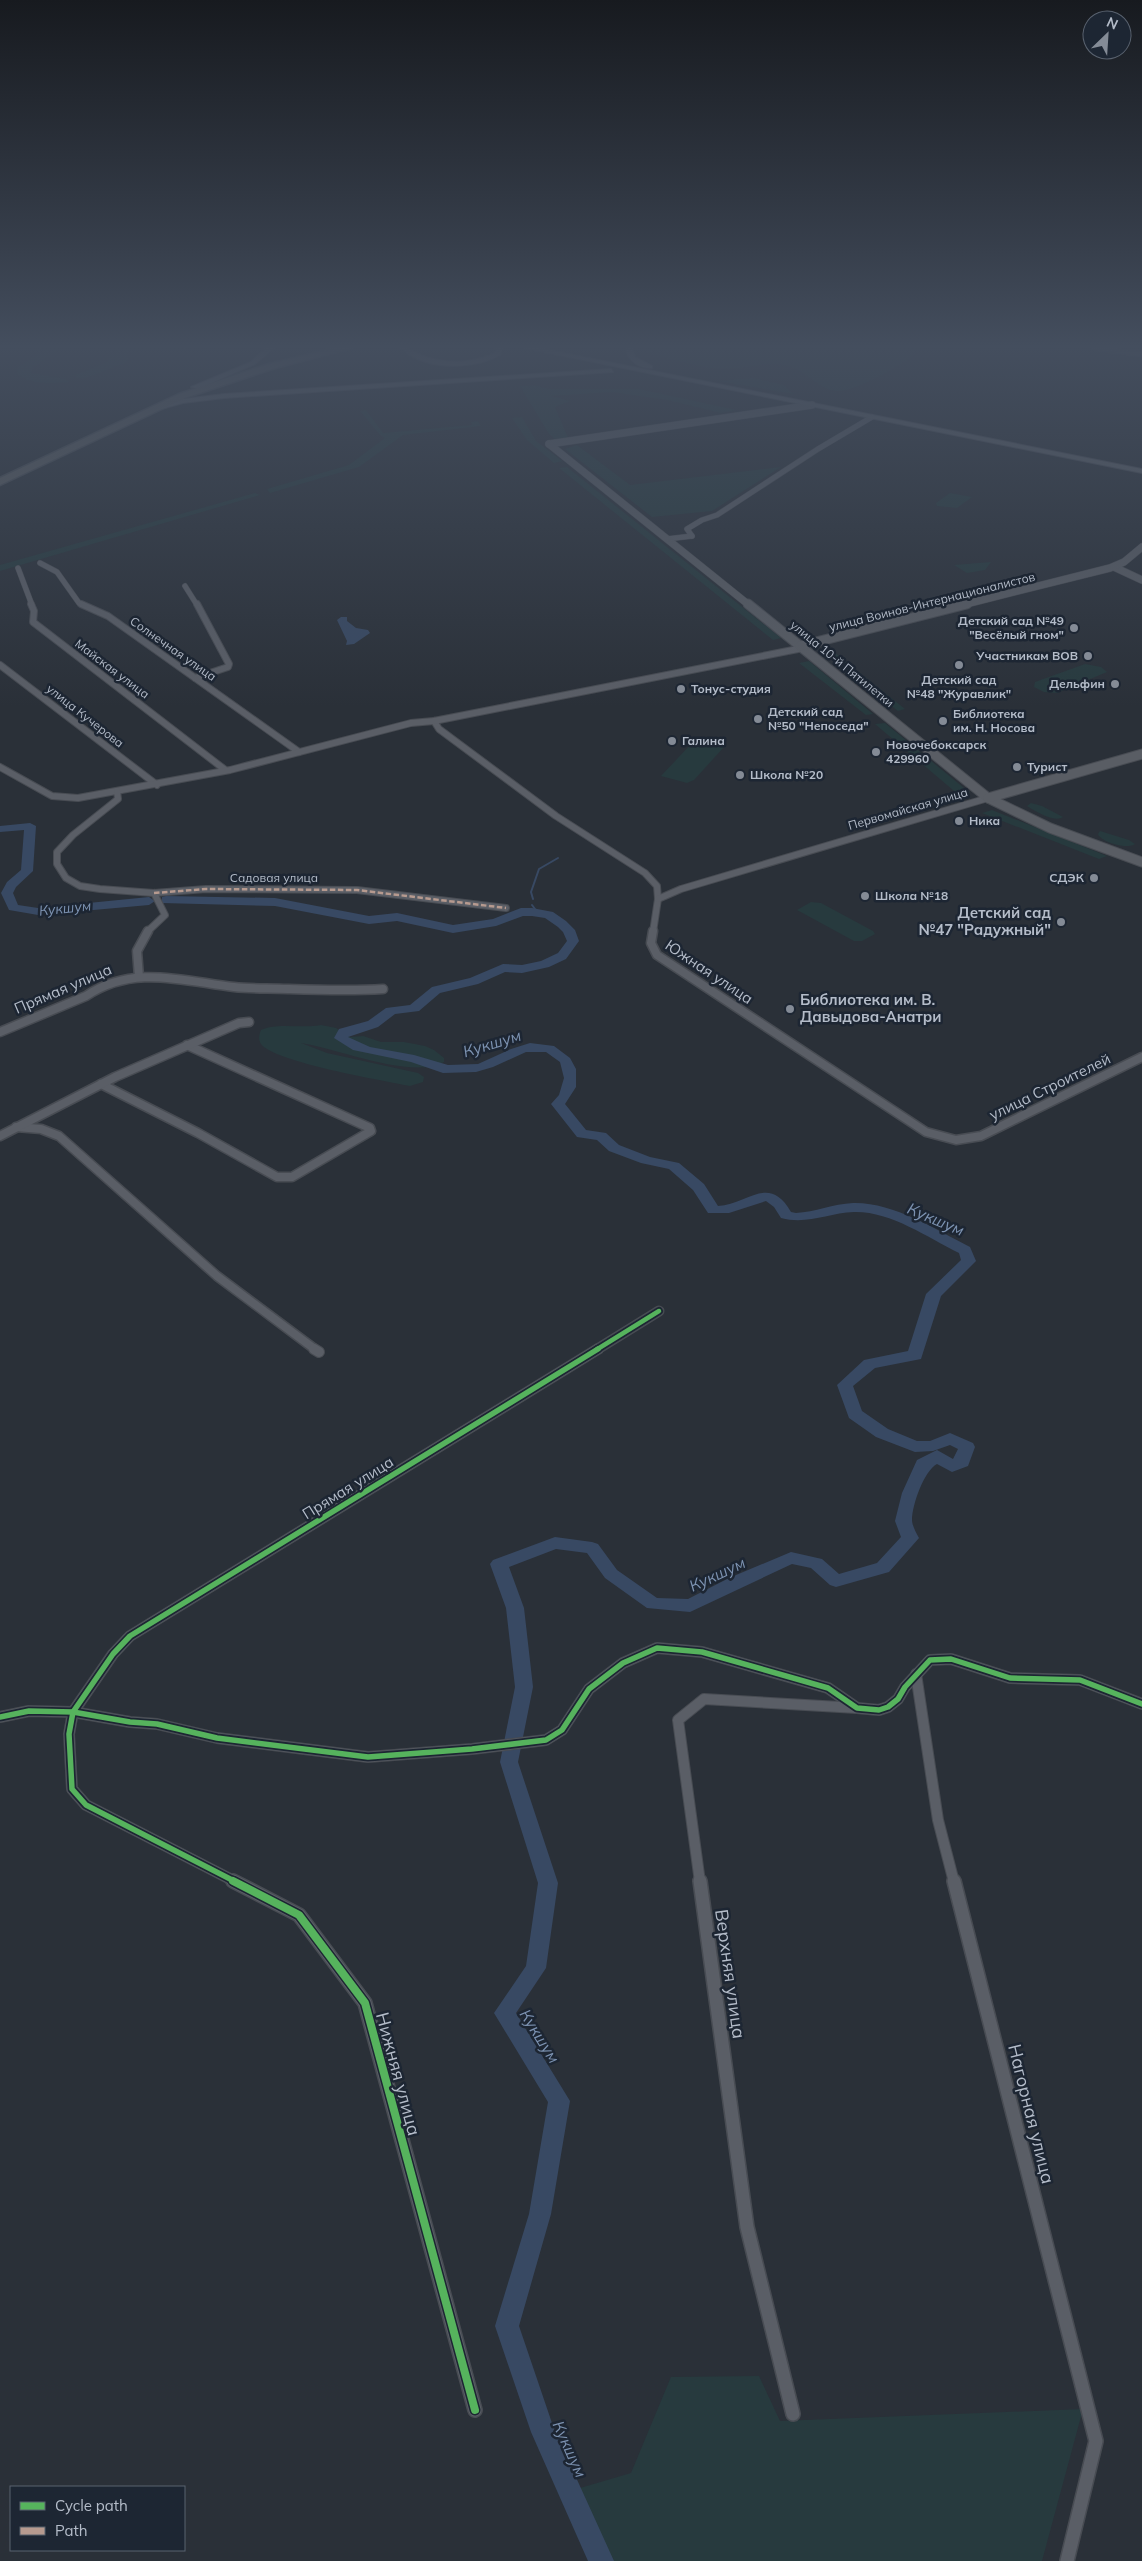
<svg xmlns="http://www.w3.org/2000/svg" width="1142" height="2561" font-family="Mulish,sans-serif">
	<rect width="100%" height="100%" fill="#2a3038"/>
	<!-- green -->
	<g fill="#273a3e">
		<path d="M42,348h17l-26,20 -2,5 34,6 4,3c-17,2 -40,3 -52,-9l1,-6 19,-12 1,-5z"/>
		<path d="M116,348h77l-64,3 -2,11 -44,17 -10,-3 34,-14 4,-11z"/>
		<path d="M652,348h270c-14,14 -64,43 -83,43 -19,1 -33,-21 -50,-25 -23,-5 -43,3 -65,3 -21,0 -55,-11 -78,-16z"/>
		<path d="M753,378l31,7 9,9 -75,-13z"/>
		<path d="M534,385l15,4h90l97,21 -15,3 -54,-13 -55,-8 -61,4 19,5 -15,6 13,31 -12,2 -7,-6 -29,-48z"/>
		<path d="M366,410l17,23 89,-8 -1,-3 7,-1 3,5 -78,9 -44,32 -89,26 -3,-4 82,-24 36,-27 -5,-3 -20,-24z"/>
		<path d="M522,417l14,24 26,20 -8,2 -27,-23 -15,-22z"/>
		<path d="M577,445l53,40 151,-18 -69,44 -60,6 -87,-68z"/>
		<path d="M567,467l214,171 -8,2 -214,-172z"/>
		<path d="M255,493l5,2 -260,76v-6z"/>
		<path d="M950,493l22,4 -15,11 -20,-2 -1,-3z"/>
		<path d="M991,562l-6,8 -18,3 -13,-8z"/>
		<path d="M835,653l70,56 -7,2 -71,-56z"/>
		<path d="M809,661l64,53 -7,1 -67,-52z"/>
		<path d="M1085,664l16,3 6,5 -50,21 -13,-1 -10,-5 1,-5z"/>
		<path d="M885,723l85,70 -10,3 -85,-72z"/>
		<path d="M701,740l23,7 -30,33 -7,3 -26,-7 32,-34z"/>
		<path d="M1031,803l11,3 21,11c-9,6 -28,-6 -36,-11z"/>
		<path d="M992,810l115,46 -8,3 -117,-46z"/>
		<path d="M1100,831l29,9 6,4c-8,6 -34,-2 -37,-10z"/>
		<path d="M811,902l10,1 52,28 2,3 -13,7h-8l-57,-31z"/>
		<path d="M321,1025l15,3 9,7 6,2 12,-1 18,6h23l21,4 9,4 10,8v4c-33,18 -107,-14 -143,-19l26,10 91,20 6,4 -1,5 -13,4c-25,-5 -136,-24 -149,-42 -3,-5 -2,-9 0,-14 17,-8 40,-1 60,-5z"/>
		<path d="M759,2376l21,45 303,-12 -41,152h-441l-31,-70 61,-18 40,-96z"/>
	</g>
	<!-- water -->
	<path fill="#384963" d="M341,617h6v4l9,7 12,2 2,3 -16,11 -8,1 1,-4 -10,-21z"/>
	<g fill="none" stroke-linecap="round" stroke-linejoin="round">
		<!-- stream -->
		<g stroke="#384963" stroke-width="2">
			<path d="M533,899l-2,-7 8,-23 19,-11"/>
			<path d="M532,905l3,4 -3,3"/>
		</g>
		<!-- river -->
		<g fill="#384963" fill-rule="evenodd">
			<path d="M30,823l6,3 -3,45 -17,16 -3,6 5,12 20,3 111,-11 6,4 -6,4 -111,10 -29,-5 -8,-17 6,-11 14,-12 3,-40 -24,2v-6z"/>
			<path d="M166,896l109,2 94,18 28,-3 56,12 40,-6 28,-11h11l21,4 13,9 9,9 4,11 -13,18 -17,8 -27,6 -17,-1 -27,12 -38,9 -21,18 -24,3 -17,13 -30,10 22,10 44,8 34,10 30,-1 33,-15 19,-6 24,3 16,12 6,11v18l-11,17 21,26 20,3 13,12 31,12 29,6 25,21 14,22c29,-1 51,-33 73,6l5,1c19,-1 37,-9 57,-10 40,-1 82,26 117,44l6,14 -35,35 -20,63 -46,9 -22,18 9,25 26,18 29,12h13l20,-8 23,10 2,4 -7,19 -16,6 -15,-8c-13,7 -25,41 -25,56 0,5 4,13 7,18l-30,34 -53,15 -6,-2 -19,-17 -19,-4 -102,48 -43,-4 -42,-30 -18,-25 -31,-4 -47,18 15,41 9,79 -15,75 40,121 -12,85 -30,45 54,88 -19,113 -32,112 35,103 60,132h-26l-57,-129 -36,-106 34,-112 19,-112 -54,-89 32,-47 12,-83 -38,-121 15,-75 -9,-79 -16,-44 3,-4 62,-23 37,5 6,2 19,26 40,28 31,1 41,-21 62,-26 31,7 17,15 38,-11 24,-26 -6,-16 7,-28 15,-33 20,-10 16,9 5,-10 -8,-4 -17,6 -18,1 -39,-15 -27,-19 -12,-33 27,-25 44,-9 18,-57 35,-34 -2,-7c-32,-16 -69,-42 -105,-41 -26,1 -47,13 -73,6l-7,-11 -8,-6 -37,12h-21l-15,-23 -24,-21 -28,-6 -32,-12 -12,-11 -20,-3 -26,-33 8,-9 5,-17 -4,-16 -14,-10h-20l-33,15 -17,5 -33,1 -32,-11 -58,-12 -19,-12 5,-9 29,-8 18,-13 24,-3 22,-18 38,-9 33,-14 19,1 19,-4 17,-8 9,-12 -4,-9 -5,-5 -13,-9 -13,-2h-9l-27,10 -43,7 -56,-12 -28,3 -94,-18 -113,-3v-6z"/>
		</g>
		<defs>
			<g id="street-far4">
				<path d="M692,536l-5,-7 15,-9 15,-5 101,-66 54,-32"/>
				<path d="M667,539l25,-3"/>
				<path d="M40,563l17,9 22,31 5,2"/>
				<path d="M18,568l14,37"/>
				<path d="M185,586l12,19"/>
			</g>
			<g id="street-far3">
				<path d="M31,604l3,7 -1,11 191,147"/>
				<path d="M81,604l27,12 191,136"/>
				<path d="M0,665l157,120"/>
				<path d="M195,678l33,-11 1,-3 -32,-60"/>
				<path d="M434,721l5,8 117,87 89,57 12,13 1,13 -5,33"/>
				<path d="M0,767l52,29 26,2 152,-28 181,-47 23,-2 369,-73"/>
				<path d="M117,791l1,8 -45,36 -16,17v12l9,14 14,8 20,3 54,4 52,-4 151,1 149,18"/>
				<path d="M658,899l23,-10 307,-91"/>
				<path d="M147,932l18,-17 -11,-22"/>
			</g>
			<g id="street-far2">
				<path d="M653,931l-2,12 6,12 269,177 30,8 25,-4 161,-79"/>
				<path d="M139,977l-2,-26 11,-20"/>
				<path d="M0,1032l86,-36c47,-32 97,-15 148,-9 18,2 36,1 54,2 32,1 63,2 95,0"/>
				<path d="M101,1084l97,49 79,44h15l79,-46 -1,-3 -183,-83"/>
				<path d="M16,1127l25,2 18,7 158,140 99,74"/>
				<path d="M0,1136l115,-59 124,-54 10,-1"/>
				<path d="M596,1350l63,-39"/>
			</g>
			<g id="street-far1">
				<path d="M314,1349l5,3"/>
				<path d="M916,1674l22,146 16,62"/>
				<path d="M0,1717l29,-6 44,1 57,10 27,2 60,14 151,19 104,-8 74,-9 16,-10 27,-41 34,-26 34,-15 45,4 126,36 29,20 22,2 9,-3 10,-8 7,-12 25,-27 21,-1 59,19 70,2 62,24"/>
				<path d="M236,1882l-150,-77 -14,-16 -3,-55 4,-22 40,-58 17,-18 468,-287"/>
				<path d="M700,1882l-22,-162 26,-21 153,9"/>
			</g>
			<g id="street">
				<path d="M233,1881l66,34 66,88 110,407"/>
				<path d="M700,1881l47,346 46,187"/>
				<path d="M954,1881l142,560 -29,120"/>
			</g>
			<g id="secondary-far1">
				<path d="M549,444l200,161"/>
				<path d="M549,444l263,-39"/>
				<path d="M1114,567l28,13"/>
				<path d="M962,605l148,-37 14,-6 18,-15"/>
			</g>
			<g id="secondary">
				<path d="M748,604l240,194 62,30 92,34"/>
				<path d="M800,646l167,-42"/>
				<path d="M988,798l154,-44"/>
			</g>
			<g id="primary">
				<path d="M266,348h8l-19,16 -57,25 -7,-2 60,-25z"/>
				<path d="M401,348c10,0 15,6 25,9 22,7 48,6 69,-4l1,-5h6l-2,7c-27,15 -75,16 -99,-7z"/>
				<path d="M524,348h15l603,121v4z"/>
				<path d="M626,348h6l3,9 17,9v2c-11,1 -25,-7 -26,-20z"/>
				<path d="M611,369l2,3 -389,26 -41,5 -29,8 -4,-2 33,-10 41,-5z"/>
			</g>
			<g id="highway">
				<path d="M336,348h16l-77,20 -90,30 -185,87v-7l179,-84 90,-30z"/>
				<path d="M1093,348l49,4v4l-45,-6z"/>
			</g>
		</defs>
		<!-- street-far4 casing -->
		<use href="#street-far4" stroke="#484c53" stroke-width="6"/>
		<!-- street-far3 casing -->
		<use href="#street-far3" stroke="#484c53" stroke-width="8"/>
		<!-- street-far2 casing -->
		<use href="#street-far2" stroke="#484c53" stroke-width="11"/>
		<!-- street-far1 casing -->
		<use href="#street-far1" stroke="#484c53" stroke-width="12"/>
		<!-- street casing -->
		<use href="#street" stroke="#484c53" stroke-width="16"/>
		<!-- secondary-far1 casing -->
		<use href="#secondary-far1" stroke="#484c53" stroke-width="8"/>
		<!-- secondary casing -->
		<use href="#secondary" stroke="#484c53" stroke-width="11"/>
		<!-- primary casing -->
		<use href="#primary" stroke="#484c55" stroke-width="2"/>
		<!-- highway casing -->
		<use href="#highway" stroke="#474c53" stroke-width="3"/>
		<!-- street-far4 -->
		<use href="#street-far4" stroke="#5a5e66" stroke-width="5"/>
		<!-- street-far3 -->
		<use href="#street-far3" stroke="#5a5e66" stroke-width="6"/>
		<!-- street-far2 -->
		<use href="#street-far2" stroke="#5a5e66" stroke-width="8"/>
		<!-- street-far1 -->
		<use href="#street-far1" stroke="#5a5e66" stroke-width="10"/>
		<!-- street -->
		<use href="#street" stroke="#5a5e66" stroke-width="13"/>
		<!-- secondary-far1 -->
		<use href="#secondary-far1" stroke="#595d64" stroke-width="7"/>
		<!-- secondary -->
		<use href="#secondary" stroke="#595d64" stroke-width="9"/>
		<!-- primary -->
		<use href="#primary" fill="#5c6168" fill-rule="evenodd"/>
		<!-- highway -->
		<use href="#highway" fill="#5a5d60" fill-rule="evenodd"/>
		<!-- quiet -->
		<path stroke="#b69a8f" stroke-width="2.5" stroke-dasharray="5.5 2.5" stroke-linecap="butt" d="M154,893l52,-4 151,1 149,18"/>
		<defs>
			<path id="cycleway-far2" d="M596,1350l63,-39"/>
			<g id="cycleway-far1">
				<path d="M0,1717l29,-6 44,1 57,10 27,2 60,14 151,19 104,-8 74,-9 16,-10 27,-41 34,-26 34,-15 45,4 126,36 29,20 22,2 9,-3 10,-8 7,-12 25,-27 21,-1 59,19 70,2 62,24"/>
				<path d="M236,1882l-150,-77 -14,-16 -3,-55 4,-22 40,-58 17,-18 468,-287"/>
			</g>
			<path id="cycleway" d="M233,1881l66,34 66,88 110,407"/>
		</defs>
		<!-- cycleway-far2 casing -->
		<use href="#cycleway-far2" stroke="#1d2633" stroke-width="8"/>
		<!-- cycleway-far1 casing -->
		<use href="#cycleway-far1" stroke="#1d2633" stroke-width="9"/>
		<!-- cycleway casing -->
		<use href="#cycleway" stroke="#1d2633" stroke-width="11"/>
		<!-- cycleway-far2 -->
		<use href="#cycleway-far2" stroke="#56b35d" stroke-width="4.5"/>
		<!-- cycleway-far1 -->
		<use href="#cycleway-far1" stroke="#56b35d" stroke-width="5.5"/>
		<!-- cycleway -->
		<use href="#cycleway" stroke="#56b35d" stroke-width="8"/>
	</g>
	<!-- sky -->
	<linearGradient id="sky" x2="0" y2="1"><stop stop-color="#171a1f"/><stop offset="0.49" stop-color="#444e5e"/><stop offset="1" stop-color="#444e5e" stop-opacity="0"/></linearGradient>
	<rect width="1142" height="707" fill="url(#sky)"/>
	<!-- markers -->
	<g fill="#848b96" stroke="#1d2633" stroke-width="2">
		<circle cx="1074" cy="628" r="5"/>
		<circle cx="1088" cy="656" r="5"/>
		<circle cx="959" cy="665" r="5"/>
		<circle cx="1115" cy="684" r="5"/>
		<circle cx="681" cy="689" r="5"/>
		<circle cx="758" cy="719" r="5"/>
		<circle cx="943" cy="721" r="5"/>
		<circle cx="672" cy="741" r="5"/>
		<circle cx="876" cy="752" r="5"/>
		<circle cx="1017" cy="767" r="5"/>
		<circle cx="740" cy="775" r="5"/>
		<circle cx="959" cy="821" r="5"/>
		<circle cx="1094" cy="878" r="5"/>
		<circle cx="865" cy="896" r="5"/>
		<circle cx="1061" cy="922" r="5"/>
		<circle cx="790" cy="1009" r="5"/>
	</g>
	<g text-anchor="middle" stroke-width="5" stroke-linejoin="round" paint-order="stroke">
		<!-- far-street labels -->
		<g font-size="12" fill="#b4bcc9" stroke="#1d2633">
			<text transform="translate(932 602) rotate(-14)" y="4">улица Воинов-Интернационалистов</text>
			<text transform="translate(173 649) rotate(35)" y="4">Солнечная улица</text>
			<text transform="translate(842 664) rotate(39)" y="4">улица 10-й Пятилетки</text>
			<text transform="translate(112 669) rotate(37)" y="4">Майская улица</text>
			<text transform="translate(85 716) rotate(38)" y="4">улица Кучерова</text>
			<text transform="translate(908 809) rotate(-16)" y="4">Первомайская улица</text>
			<text x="274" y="882">Садовая улица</text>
		</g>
		<!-- far-poi labels -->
		<g font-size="12" font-weight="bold" fill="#b4bcc9" stroke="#1d2633" text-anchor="start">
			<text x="1064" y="625" text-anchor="end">Детский сад №49<tspan x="1064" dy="14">"Весёлый гном"</tspan></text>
			<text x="1078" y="660" text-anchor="end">Участникам ВОВ</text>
			<text x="959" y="684" text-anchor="middle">Детский сад<tspan x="959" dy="14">№48 "Журавлик"</tspan></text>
			<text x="1105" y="688" text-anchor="end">Дельфин</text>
			<text x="691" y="693">Тонус-студия</text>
			<text x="768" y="716">Детский сад<tspan x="768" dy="14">№50 "Непоседа"</tspan></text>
			<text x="953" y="718">Библиотека<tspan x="953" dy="14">им. Н. Носова</tspan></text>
			<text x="682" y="745">Галина</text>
			<text x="886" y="749">Новочебоксарск<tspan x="886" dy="14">429960</tspan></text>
			<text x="1027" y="771">Турист</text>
			<text x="750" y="779">Школа №20</text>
			<text x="969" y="825">Ника</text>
			<text x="1084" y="882" text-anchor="end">СДЭК</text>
			<text x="875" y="900">Школа №18</text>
		</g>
		<!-- far-water labels -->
		<g font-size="14" font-style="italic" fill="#7c92b1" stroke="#1d2633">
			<text transform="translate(65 908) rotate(-6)" y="5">Кукшум</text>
		</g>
		<!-- poi labels -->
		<g font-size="15" font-weight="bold" fill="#b4bcc9" stroke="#1d2633" text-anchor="end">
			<text x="1051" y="918">Детский сад<tspan x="1051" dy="17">№47 "Радужный"</tspan></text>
			<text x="800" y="1005" text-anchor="start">Библиотека им. В.<tspan x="800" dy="17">Давыдова-Анатри</tspan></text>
		</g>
		<!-- street labels -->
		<g font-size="15" fill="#b4bcc9" stroke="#1d2633">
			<text transform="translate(709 972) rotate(34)" y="5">Южная улица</text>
			<text transform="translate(63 989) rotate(-23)" y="5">Прямая улица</text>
			<text transform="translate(1050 1087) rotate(-26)" y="5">улица Строителей</text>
			<text transform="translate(348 1488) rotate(-32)" y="5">Прямая улица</text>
		</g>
		<!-- water labels -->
		<g font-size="16" font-style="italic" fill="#7c92b1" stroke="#1d2633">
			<text transform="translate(492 1043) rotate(-17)" y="6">Кукшум</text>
			<text transform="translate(936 1219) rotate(23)" y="6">Кукшум</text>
			<text transform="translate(717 1574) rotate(-25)" y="6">Кукшум</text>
			<text transform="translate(540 2036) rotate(58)" y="6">Кукшум</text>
			<text transform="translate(570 2449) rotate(66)" y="6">Кукшум</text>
		</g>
		<!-- near-street labels -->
		<g font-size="18" fill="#b4bcc9" stroke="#1d2633">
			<text transform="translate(730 1974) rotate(82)" y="6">Верхняя улица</text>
			<text transform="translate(398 2074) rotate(75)" y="6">Нижняя улица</text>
			<text transform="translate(1031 2114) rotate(76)" y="6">Нагорная улица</text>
		</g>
	</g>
	<!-- legend -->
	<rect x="10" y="2486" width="175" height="65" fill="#1d2633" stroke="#59626f"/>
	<rect x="20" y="2502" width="25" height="8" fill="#56b35d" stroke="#59626f"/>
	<text x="55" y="2511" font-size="15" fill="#b4bcc9">Cycle path</text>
	<rect x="20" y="2527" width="25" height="8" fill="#b69a8f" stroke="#59626f"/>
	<text x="55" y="2536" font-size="15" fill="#b4bcc9">Path</text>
	<!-- north arrow -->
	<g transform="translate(1107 35) rotate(25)"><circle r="24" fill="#1d2633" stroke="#59626f"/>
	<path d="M0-4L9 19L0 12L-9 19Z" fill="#848b96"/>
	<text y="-8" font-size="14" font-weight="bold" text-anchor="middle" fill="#b4bcc9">N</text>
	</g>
</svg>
